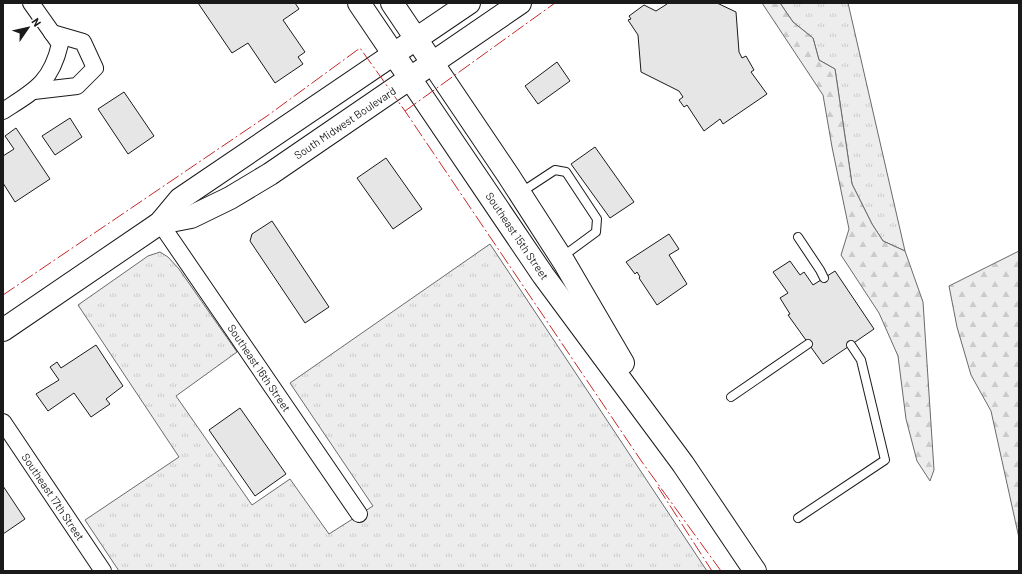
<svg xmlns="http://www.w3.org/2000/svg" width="1022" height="574" font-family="Barlow,sans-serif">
	<defs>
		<pattern id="grass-tufts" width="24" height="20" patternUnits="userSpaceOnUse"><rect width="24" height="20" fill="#ededed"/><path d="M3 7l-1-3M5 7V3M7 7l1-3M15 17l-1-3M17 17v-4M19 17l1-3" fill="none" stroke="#cbcbcb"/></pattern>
		<pattern id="forest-firs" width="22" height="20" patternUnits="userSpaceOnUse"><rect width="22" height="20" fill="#ededed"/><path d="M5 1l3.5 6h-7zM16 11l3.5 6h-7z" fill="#cbcbcb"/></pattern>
	</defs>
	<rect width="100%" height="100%" fill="#fff"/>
	<!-- grass -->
	<g fill="url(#grass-tufts)" stroke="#6a6a6a">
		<path d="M780,3h68l57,248 -22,-10 -11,-17 -20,-40 -17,-115 -16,-9 -6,-22 -20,-16z"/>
		<path d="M490,244l217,327h-588l-34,-51 94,-63 -101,-152 70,-49 12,-4 8,5 11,12 58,83 -61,44 76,109 38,-26 39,55 44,-28 -83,-123z"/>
	</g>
	<!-- forest -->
	<g fill="url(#forest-firs)" stroke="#6a6a6a">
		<path d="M762,3h18l13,19 20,16 6,22 16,9 17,115 20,40 11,17 22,10 18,51 11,168 -4,11 -13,-20 -11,-42 -8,-63 -19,-43 -38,-58 8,-26 -17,-82 -9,-52z"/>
		<path d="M1019,251v287l-28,-127 -20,-36 -14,-48 -8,-41z"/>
	</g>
	<!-- building -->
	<g fill="#e6e6e6" stroke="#1a1a1a">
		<path d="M198,3h97l4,6 -16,11 22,32 -7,5 5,7 -28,19 -27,-40 -16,10z"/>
		<path d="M666,3h51l19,9 3,40 3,6 4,-2 8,14 -3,2 16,22 -44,30 -3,-5 -16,12 -17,-26 -3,2 -5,-7 4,-3 -4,-6 -38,-19 -3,-37 -10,-15 3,-1 -2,-3 15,-11 12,6 11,-7z"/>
		<path d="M557,62l13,19 -32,23 -13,-18z"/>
		<path d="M124,92l30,44 -26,18 -30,-45z"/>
		<path d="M70,118l12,19 -27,18 -13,-19z"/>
		<path d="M16,128l34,51 -35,23 -12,-19v-27l11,-7 -9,-13z"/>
		<path d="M595,147l39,55 -24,16 -39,-54z"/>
		<path d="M386,158l36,51 -29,20 -36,-51z"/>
		<path d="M272,221l57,86 -24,16 -55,-82 2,-7z"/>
		<path d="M669,234l10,15 -10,6 18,29 -30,21 -18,-27 1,-1 -3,-5 -2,2 -9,-12z"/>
		<path d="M790,261l10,14 4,-3 9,13 22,-14 39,58 -51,35 -35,-49 2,-1 -10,-16 8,-5 -15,-21z"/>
		<path d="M96,345l27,41 -17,13 4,5 -19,13 -17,-24 -26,18 -12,-17 23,-14 -9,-13 7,-5 4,6z"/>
		<path d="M240,408l46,66 -31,22 -46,-66z"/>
		<path d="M3,486l22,33 -22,15z"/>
	</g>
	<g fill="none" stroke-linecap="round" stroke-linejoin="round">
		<defs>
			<g id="service">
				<path d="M520,193l35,-23 11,2 31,47 -1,13 -34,25"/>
				<path d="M798,237l22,33 4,8"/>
				<path d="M731,397l77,-53"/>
				<path d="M798,518l87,-58 -24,-100 -10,-15"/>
			</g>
			<g id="minor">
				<path d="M34,91l43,-5 18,-18 -12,-26 -31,-9"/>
				<path d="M3,111c31,-20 48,-28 57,-67l-29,-41"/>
				<path d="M160,223l199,291"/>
				<path d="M3,422l100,149"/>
			</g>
			<g id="secondary">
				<path d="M359,3l184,272 140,189 72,107"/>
				<path d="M392,3l116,172 56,87 59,101"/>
				<path d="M160,223l31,-6 39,-19 40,-24 250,-171"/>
				<path d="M3,330l157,-107 20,-24 289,-196"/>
			</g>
		</defs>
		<!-- service casing -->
		<use href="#service" stroke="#1a1a1a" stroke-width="10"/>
		<!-- minor casing -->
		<use href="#minor" stroke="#1a1a1a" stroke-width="18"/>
		<!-- secondary casing -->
		<use href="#secondary" stroke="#1a1a1a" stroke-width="24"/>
		<!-- service -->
		<use href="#service" stroke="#fff" stroke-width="8"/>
		<!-- minor -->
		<use href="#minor" stroke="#fff" stroke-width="16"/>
		<!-- secondary -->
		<use href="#secondary" stroke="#fff" stroke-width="22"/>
		<!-- power -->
		<g stroke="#c62828" stroke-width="1" stroke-dasharray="14 3 2 3" stroke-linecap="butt">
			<path d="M405,111l150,-108"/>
			<path d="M3,295l264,-179 93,-68 45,63 237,351 79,109"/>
			<path d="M658,487l54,84"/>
		</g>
	</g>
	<g text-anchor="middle" stroke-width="3" stroke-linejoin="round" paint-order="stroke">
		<!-- street labels -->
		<g font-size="11" fill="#1a1a1a" stroke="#fff">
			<text transform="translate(345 123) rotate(-34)" y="4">South Midwest Boulevard</text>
			<text transform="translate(517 236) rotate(56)" y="4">Southeast 15th Street</text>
			<text transform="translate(259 368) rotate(56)" y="4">Southeast 16th Street</text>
			<text transform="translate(53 497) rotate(56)" y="4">Southeast 17th Street</text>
		</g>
	</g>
	<!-- border -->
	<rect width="1022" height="574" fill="none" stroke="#1a1a1a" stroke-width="8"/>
	<!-- north arrow -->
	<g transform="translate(28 28) rotate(56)" stroke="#ffffff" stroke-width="3" paint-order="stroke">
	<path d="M0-3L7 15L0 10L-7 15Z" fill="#1a1a1a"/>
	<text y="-6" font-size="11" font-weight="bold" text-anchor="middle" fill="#1a1a1a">N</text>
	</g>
</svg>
